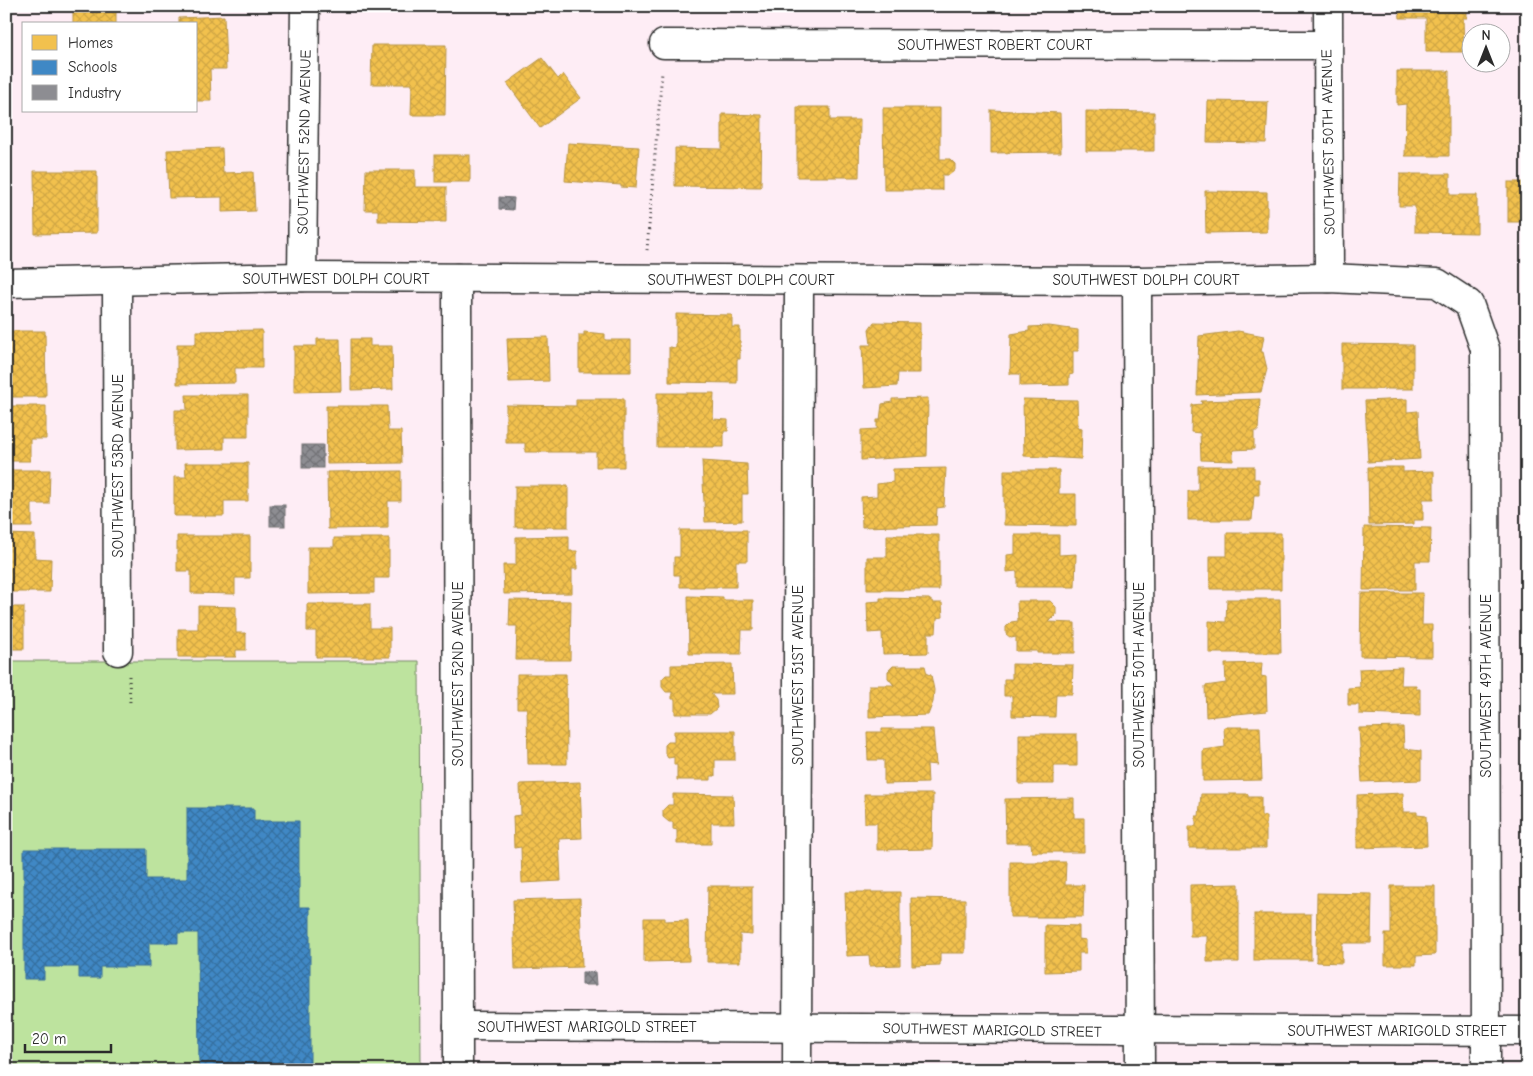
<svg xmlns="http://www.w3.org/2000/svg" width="1533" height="1076" font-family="'Comic Neue',sans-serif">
	<defs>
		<pattern id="homes-cross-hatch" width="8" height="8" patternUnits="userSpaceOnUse" patternTransform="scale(1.25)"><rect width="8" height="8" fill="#f2c14e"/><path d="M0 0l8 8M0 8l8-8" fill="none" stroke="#d0a644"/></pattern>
		<pattern id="schools-cross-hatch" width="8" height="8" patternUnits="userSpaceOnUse" patternTransform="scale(1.25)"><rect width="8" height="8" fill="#3f88c5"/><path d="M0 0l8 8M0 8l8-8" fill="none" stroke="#356fa0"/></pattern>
		<pattern id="industry-cross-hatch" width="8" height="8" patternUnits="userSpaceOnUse" patternTransform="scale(1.25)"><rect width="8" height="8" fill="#8d8d92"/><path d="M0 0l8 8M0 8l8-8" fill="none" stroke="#737377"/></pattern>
	</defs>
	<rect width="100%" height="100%" fill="#feedf5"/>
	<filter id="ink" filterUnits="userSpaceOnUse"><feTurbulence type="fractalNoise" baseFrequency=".02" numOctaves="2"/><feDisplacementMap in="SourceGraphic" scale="10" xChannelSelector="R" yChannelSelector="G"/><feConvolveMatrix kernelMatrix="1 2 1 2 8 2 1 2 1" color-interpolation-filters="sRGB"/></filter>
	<g filter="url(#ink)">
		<!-- park -->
		<path fill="#bde39e" stroke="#748764" d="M6,661h413l2,409h-415z"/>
		<!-- homes -->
		<g fill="url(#homes-cross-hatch)" stroke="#b69444">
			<path d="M73,6l43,1v17h-43z"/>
			<rect x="385" y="6" width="67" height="2"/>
			<path d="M1399,6h68v12h-4l1,34h-38v-34h-26z"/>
			<path d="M224,16l2,53h-16l1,32h-15v-77h-17v-6z"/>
			<path d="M372,45h74l-1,70h-34l1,-31h-41z"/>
			<path d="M542,58l16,21 5,-5 18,24 -41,30 -33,-45z"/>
			<path d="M1397,71h52v85h-44l1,-52 -9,1z"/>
			<path d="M1208,101l60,1 -2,41 -59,-1z"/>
			<path d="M797,107h33v13h30l-1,57h-62z"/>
			<path d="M883,108h57v51h10l5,5v6l-6,5h-7v15h-58z"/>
			<path d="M991,110l69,3 1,39 -70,1z"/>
			<path d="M1086,111l68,1v39h-68z"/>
			<path d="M722,114l40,1 -1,72 -86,-1v-38l47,1z"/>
			<path d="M568,143l71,4 -3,41 -15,-1v-2l-56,-4z"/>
			<path d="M222,148l1,25 30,-1 2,39 -33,1v-15l-53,1 -2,-48z"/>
			<rect x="435" y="155" width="35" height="27"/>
			<path d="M366,170h49v17h31v35l-68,-1v-11h-13z"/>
			<path d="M34,171h63v62l-62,1z"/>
			<path d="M1400,174h50v21h27v38l-62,-1v-26h-16z"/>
			<rect x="1508" y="182" width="19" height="40"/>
			<path d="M1205,191l62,1v40l-61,1z"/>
			<path d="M676,314l56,1v12h8v32h-3v24l-68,-1v-35l7,1z"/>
			<path d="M874,322l46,1v50h-22l-1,13 -33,2 -2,-43h9l-2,-16z"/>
			<path d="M1049,326l29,4v21h-5v23l-4,1v10l-49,1v-12h-10l1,-40 18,-3v-4z"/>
			<path d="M262,330v38h-27v15l-58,1v-40h19v-13z"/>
			<path d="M6,331h39l1,66h-38z"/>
			<path d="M1238,331l26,5 -3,16h2l4,17 -6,23 -64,3 2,-59z"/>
			<path d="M584,332l21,2v6h26v32h-52v-37h5z"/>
			<path d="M548,337l1,44 -40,1 -2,-44z"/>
			<path d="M317,339h23l1,52 -47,1v-46h23z"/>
			<path d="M351,339h19v7h22l1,43 -42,1z"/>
			<path d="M1342,344l71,1v44h-71z"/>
			<path d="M657,393h57l-1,26 15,1v11h-4v16h-67z"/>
			<path d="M186,395h62v42h-24v12l-49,1v-40h12z"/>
			<path d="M928,398l-1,58 -66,4v-30l16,-1v-9h3l2,-16 10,-2v-3z"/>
			<path d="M576,399h48v68h-28v-15h-71v-9h-19v-38l70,1z"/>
			<path d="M1023,399l54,1 1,27 4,1 -1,31 -57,-3z"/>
			<path d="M1260,399l-2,32h-4v18l-21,1v11l-32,-1 -1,-27 -9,-1 1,-27 10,-1 -1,-3z"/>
			<path d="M1407,399v13l11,-1 2,48 -52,3 -3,-61z"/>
			<path d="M9,406h37v33h-16v22h-24z"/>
			<path d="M326,406h61l1,25h13l1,32 -75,1z"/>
			<path d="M702,461l45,3 1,30h-6v27l-37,1z"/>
			<path d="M185,463h63v38h-24v15h-50v-39h12z"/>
			<path d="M1198,466h56v13h5v16h-5l-2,25h-64v-29h10z"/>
			<path d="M1368,467h35v5l31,-1v28h-11v21h-9v4l-45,1z"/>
			<path d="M946,468l-2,39 -7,1 -1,17 -74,2 -1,-30 16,-1v-12l16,-2v-13z"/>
			<path d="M9,470h41l-1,34h-17v23h-26v-34h3z"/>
			<path d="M1004,470h55v24h17v32l-72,-1z"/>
			<path d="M401,471v30h-13v27l-60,1 -1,-57z"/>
			<rect x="515" y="486" width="53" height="41"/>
			<path d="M1364,527l67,1 -1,33h-15v29h-52z"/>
			<path d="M680,530h67v31h-11v26h-56v-12h-6v-18h6z"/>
			<path d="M1227,533h54v56h-71v-33h17z"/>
			<path d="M6,534l29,1v23l16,1 -1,33h-44z"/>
			<path d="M887,535h52v55h-72v-33h20z"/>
			<path d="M1015,535h44v20l17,-1 -1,33h-58v-16l-10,1v-17l8,-1z"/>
			<path d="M177,536h73v42h-15v16l-44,-1v-22h-14z"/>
			<path d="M569,536v15h8v18h-5v24l-68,1 -1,-29h13v-28z"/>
			<path d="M334,538h55v40h-15v15l-66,1v-47h26z"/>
			<path d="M1361,593h62l-1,32h10v32l-72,-1z"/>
			<path d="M688,596l35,1v3h30v30h-11l-1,24h-52z"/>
			<path d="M880,598l49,1 5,4h8l1,14 -6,1 -1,15h-8v20l-45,1 -1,-22 -14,1 -1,-31 13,-1z"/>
			<path d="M1227,599h53l1,54h-72v-32l17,1z"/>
			<path d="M510,600l61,1 -1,59h-54l1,-34h-8z"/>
			<path d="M1017,601h33l6,6v8l-7,7 26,1v30h-38v-2h-21v-14l-5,1 -5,-4v-7l5,-5 7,-1z"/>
			<path d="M307,604h63v24h20v29h-74v-26h-9z"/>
			<path d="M198,606l38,1v26h10v17h-10v7h-58v-28h20z"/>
			<rect x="6" y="607" width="18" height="42"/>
			<path d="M1262,663l-1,13 5,1 1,34 -61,6 -1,-31 21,-3 -1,-19z"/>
			<path d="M732,664l1,30h-22l5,6 1,8 -7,6h-35v-15h-3v-7h-6l-4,-5v-8l4,-4h5v-10z"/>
			<path d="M1012,664l61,1 -1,29h-16l-1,23 -43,-1v-20h-8v-17h8z"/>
			<path d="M893,666h32l2,8 4,1 3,15 -1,12 -5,13 -59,2v-32h25l-6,-7v-7z"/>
			<path d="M1402,667l-1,18h15v4h4v27l-61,-2v-9h-11v-17l12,-1 -1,-18z"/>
			<path d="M517,674h49l1,90h-39l-1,-56h-10z"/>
			<path d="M1224,727h36l2,53 -59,1v-31l22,-3z"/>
			<path d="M1403,727l1,22 17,2v29l-59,2 -3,-54z"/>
			<path d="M882,729h51l3,36 -9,-1 1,19 -44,1v-24h-16l-1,-28h15z"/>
			<path d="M674,731h61v29h-20v16h-4v4h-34v-15h-3v-8l-6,1 -3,-5v-8l3,-3h6z"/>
			<path d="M1019,734h58v32h-23v18h-35z"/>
			<path d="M580,782l2,56 -23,1 2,42 -39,2 -1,-36 -7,1 -1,-32 8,-1 -1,-31z"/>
			<path d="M1403,793v19h14v3l9,1 1,30 -70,2v-53z"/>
			<path d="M673,794l60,1 1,28h-23v21h-34v-14l-4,-1v-7h-4l-6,-5v-7l5,-5h5z"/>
			<path d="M864,794h69l-1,55 -55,1v-27h-12z"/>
			<path d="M1201,794h47v3h13v19h5v32h-77v-22h7v-10h3z"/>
			<path d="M1074,798v20h10v34h-52l-1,-9h-25l-1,-44z"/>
			<path d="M1010,862h56l-1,23h19l-1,32h-73z"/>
			<path d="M1239,884v78h-32v-26h-17v-51z"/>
			<path d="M708,886h44v49l-12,-1v28h-33z"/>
			<path d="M1391,886h44v69l-19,1v9h-31v-31h6z"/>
			<path d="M845,892h55v73l-30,1 -1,-11 -22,1z"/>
			<path d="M1317,893l55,1 -1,49h-29v20l-26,-1z"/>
			<path d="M580,898l2,69 -67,2 -2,-69z"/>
			<path d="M911,898l54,1v54h-25v12l-28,1z"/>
			<rect x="1254" y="914" width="57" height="46"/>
			<path d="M644,918h21v3l23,-1 1,41 -45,1z"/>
			<path d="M1045,925l34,1v13l7,1v13h-7v18l-34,1z"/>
			<path d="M1087,1067v3h-67v-2z"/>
		</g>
		<!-- schools -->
		<path fill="url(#schools-cross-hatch)" stroke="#396c97" d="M187,808h67v13h45v86h11v163h-111l-1,-137h-20v10h-29v24h-49v11h-21v-11h-35v12h-20v-130h122v30h41z"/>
		<!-- industry -->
		<g fill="url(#industry-cross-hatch)" stroke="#707073">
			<path d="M499,197l15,1 -1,12 -14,-1z"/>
			<rect x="302" y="445" width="21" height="23"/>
			<rect x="270" y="505" width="15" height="21"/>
			<path d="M582,972h13l1,13h-14z"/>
		</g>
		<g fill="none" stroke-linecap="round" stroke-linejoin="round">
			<defs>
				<g id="minor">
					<path d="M1328,6l1,272"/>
					<path d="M664,44l663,1"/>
					<path d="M302,277l3,-271"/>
					<path d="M457,278l1,792"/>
					<path d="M1137,281l3,789"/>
					<path d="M117,282l1,369"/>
					<path d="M6,283l296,-6 835,4 192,-3 108,5 32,21 16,45 1,721"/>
					<path d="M458,1026l1069,5"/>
					<path d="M797,1070l2,-790"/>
				</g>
			</defs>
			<!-- minor casing -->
			<use href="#minor" stroke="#2b2b2b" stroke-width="31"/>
			<!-- path -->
			<g stroke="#2b2b2b" stroke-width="3" stroke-dasharray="1 4" stroke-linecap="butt">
				<path d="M647,250l15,-178"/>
				<path d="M129,676l1,27"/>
			</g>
			<!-- minor -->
			<use href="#minor" stroke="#fff" stroke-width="28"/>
		</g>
	</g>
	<g text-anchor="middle" stroke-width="5" stroke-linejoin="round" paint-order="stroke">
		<!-- street labels -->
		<g font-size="15" fill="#2b2b2b" stroke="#fff">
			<text x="995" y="50">SOUTHWEST ROBERT COURT</text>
			<text transform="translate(304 142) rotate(-89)" y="5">SOUTHWEST 52ND AVENUE</text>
			<text transform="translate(1328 142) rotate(-91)" y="5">SOUTHWEST 50TH AVENUE</text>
			<text x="336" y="284">SOUTHWEST DOLPH COURT</text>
			<text x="741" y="285">SOUTHWEST DOLPH COURT</text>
			<text x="1146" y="285">SOUTHWEST DOLPH COURT</text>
			<text transform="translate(118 466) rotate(-90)" y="5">SOUTHWEST 53RD AVENUE</text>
			<text transform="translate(458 674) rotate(-90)" y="5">SOUTHWEST 52ND AVENUE</text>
			<text transform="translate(798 675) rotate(-90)" y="5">SOUTHWEST 51ST AVENUE</text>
			<text transform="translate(1139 675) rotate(-90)" y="5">SOUTHWEST 50TH AVENUE</text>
			<text transform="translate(1486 686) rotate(-90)" y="5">SOUTHWEST 49TH AVENUE</text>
			<text x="587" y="1032">SOUTHWEST MARIGOLD STREET</text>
			<text transform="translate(992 1030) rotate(1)" y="5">SOUTHWEST MARIGOLD STREET</text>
			<text x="1397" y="1036">SOUTHWEST MARIGOLD STREET</text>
		</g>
	</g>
	<!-- margin -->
	<rect width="1533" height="1076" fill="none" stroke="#fff" stroke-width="25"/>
	<rect x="12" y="12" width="1508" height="1051" fill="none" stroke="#2b2b2b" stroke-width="2" filter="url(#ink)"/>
	<!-- legend -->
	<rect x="22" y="22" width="175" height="90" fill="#ffffff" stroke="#aaaaaa"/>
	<rect x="32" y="35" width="25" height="15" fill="#f2c14e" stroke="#aaaaaa"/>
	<text x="68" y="48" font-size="15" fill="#2b2b2b">Homes</text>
	<rect x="32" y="60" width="25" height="15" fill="#3f88c5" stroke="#aaaaaa"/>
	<text x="68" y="72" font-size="15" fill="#2b2b2b">Schools</text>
	<rect x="32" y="85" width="25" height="15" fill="#8d8d92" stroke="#aaaaaa"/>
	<text x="68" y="98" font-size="15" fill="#2b2b2b">Industry</text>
	<!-- north arrow -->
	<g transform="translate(1486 48)"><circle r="24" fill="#ffffff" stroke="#aaaaaa"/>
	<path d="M0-4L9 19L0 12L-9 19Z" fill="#2b2b2b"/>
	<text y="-8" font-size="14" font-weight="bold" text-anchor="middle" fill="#2b2b2b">N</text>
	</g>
	<!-- scale -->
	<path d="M25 1044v8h86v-8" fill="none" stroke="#2b2b2b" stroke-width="2.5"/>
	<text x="32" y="1044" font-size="15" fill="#2b2b2b" stroke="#ffffff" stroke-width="4" paint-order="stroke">20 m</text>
</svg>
